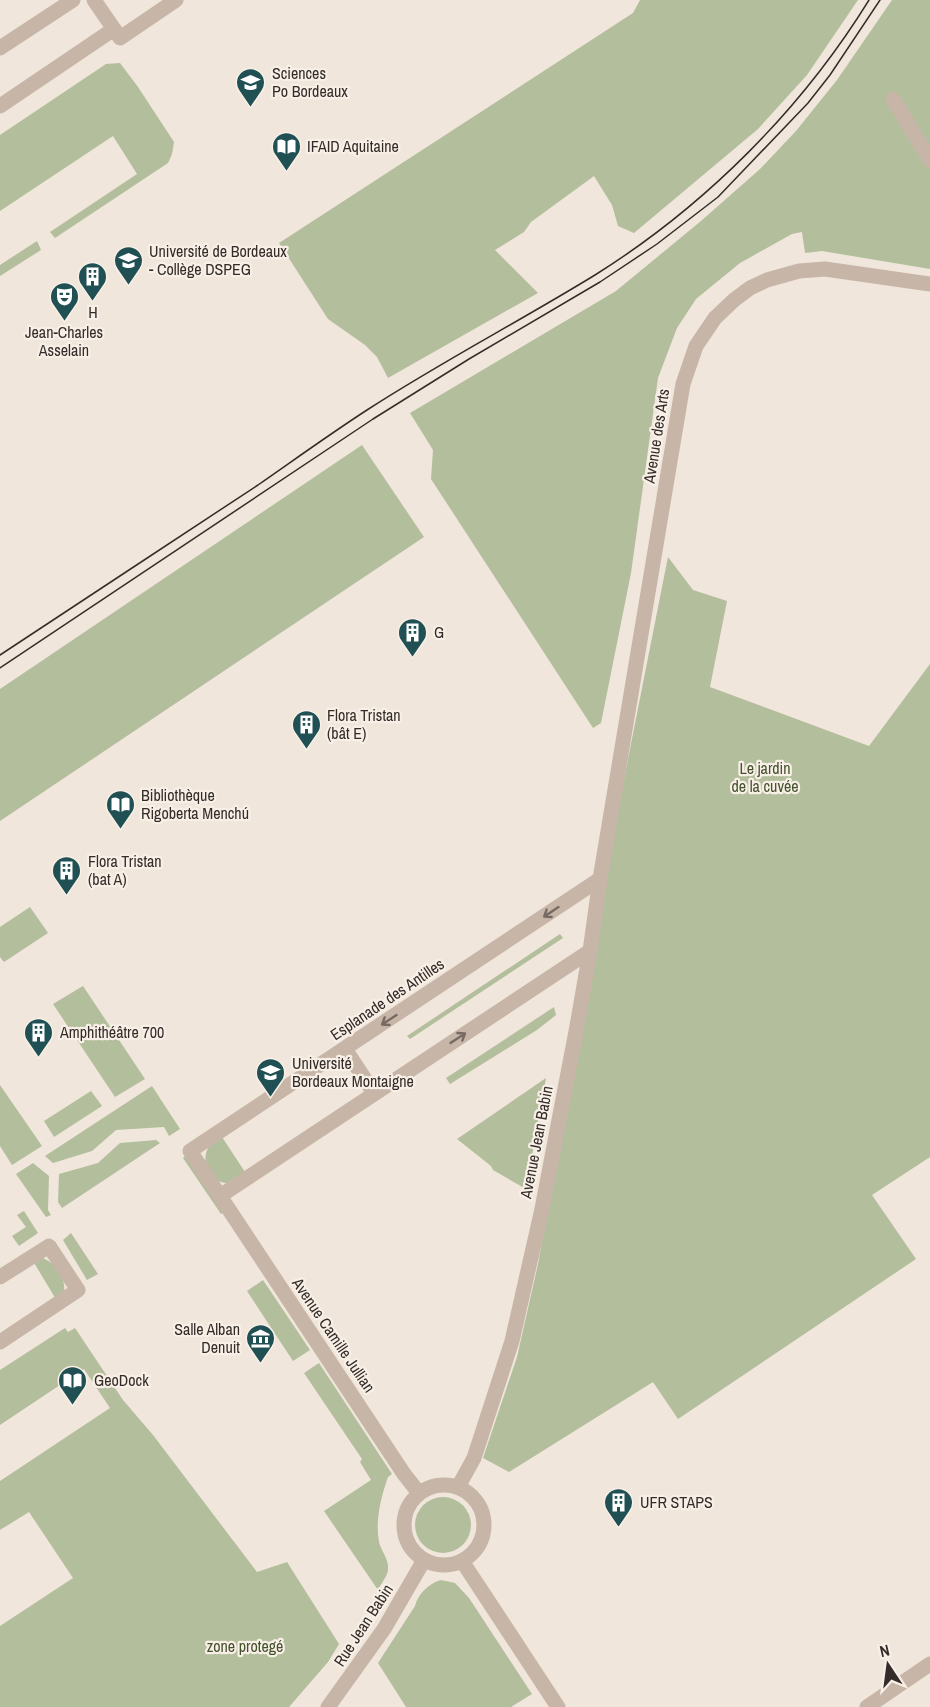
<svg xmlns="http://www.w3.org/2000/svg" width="930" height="1707" font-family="'Archivo Narrow',sans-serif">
	<rect width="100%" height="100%" fill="#f0e6db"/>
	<!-- green -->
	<g fill="#b3be9c">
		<path d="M640,0h218l-51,75 -49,54 -124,104 -16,-7 -6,-21 -18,-29 -63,46 -7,10 -29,18 43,43 -150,85 -11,-21 -12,-12 -37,-26 -49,-76 354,-230z"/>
		<path d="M892,0h38v269l-108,-18 -17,2 -3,-21 -10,2 -52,29 -44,36 -19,29 -19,50 -27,195 -30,150 -8,5 -162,-249 2,-29 -23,-37 206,-122 85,-70 59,-52 36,-38 41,-51z"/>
		<path d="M120,63l18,24 36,55 -2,12 -4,9 -113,75 -5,-6 87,-58 -24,-38 -113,75v-76l106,-71z"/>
		<path d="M37,241l4,9 -41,26v-11z"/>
		<path d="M362,445l62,92 -424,284v-132z"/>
		<path d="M668,557l25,33 34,11 -17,86 159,59 61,-82v493l-58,38 44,64 -238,160 -25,-37 -144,90 -26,-14 34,-101 21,-93 85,-480z"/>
		<path d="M30,907l18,26 -44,29 -4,-5v-30z"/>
		<path d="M560,934l3,4 -153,101 -3,-3z"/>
		<path d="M83,986l62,93 -30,18 -62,-93z"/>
		<path d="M554,1007l2,8 -19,15 -87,54 -4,-6z"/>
		<path d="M546,1078l-20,111 -33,-19 -2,-4 -34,-27z"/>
		<path d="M0,1085l42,61 -30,19 -12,-19z"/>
		<path d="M152,1086l28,43 -11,7 -5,-9 -48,3 -24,21 -39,12 -8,-7z"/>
		<path d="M91,1091l11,15 -48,31 -10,-16z"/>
		<path d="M222,1137l25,38c-4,2 -9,6 -13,7 -20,7 -37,-20 -24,-37 3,-3 9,-6 12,-8z"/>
		<path d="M156,1140l4,3 -98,65 -4,-6 1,-28 39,-11 22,-20z"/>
		<path d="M188,1154l38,57 -5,3 -38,-56z"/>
		<path d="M33,1163l16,13 -1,34 3,5 -5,2 -30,-43z"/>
		<path d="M24,1211l14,22 -19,13 -7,-10 14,-9 -9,-12z"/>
		<path d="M71,1233l27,41 -11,6 -24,-40z"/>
		<path d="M43,1258c15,7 23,20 21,36l-7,7 -24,-40z"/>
		<path d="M263,1280l47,70 -17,11 -46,-70z"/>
		<path d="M65,1328l3,4 7,-4 48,72 30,35 104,137 30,-10 52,82 -11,18 -39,45h-289v-81l73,-48 -44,-66 -29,18v-49l110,-73 -26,-39 -84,56v-55z"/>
		<path d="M319,1363l73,111 -4,3c-7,20 -13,43 -9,65 2,9 10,17 9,27 0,7 -7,14 -10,21l-54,-79 47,-31 -11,-18 2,-3 -58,-86z"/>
		<circle cx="443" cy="1525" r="28"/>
		<path d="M441,1580l14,3 14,15 63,96 -21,13h-105l-28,-44 37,-57c3,-12 14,-23 26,-26z"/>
	</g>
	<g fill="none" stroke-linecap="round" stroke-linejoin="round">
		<!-- minor -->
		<g stroke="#c7b6a8" stroke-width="15">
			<path d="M94,0l26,38 56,-38"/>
			<path d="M0,48l73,-48"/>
			<path d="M893,99l37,61"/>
			<path d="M0,106l114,-77"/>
			<path d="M590,951l-370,245 -30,-45 410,-272"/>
			<path d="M345,1049l29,44"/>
			<path d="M220,1196l184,278 15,19"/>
			<path d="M0,1277l49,-31 29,44 -78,52"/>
			<circle cx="444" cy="1525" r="40"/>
			<path d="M458,1487l16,-29 38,-117 30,-132 35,-183 13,-75 10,-72 83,-495 13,-38 19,-28 19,-18 16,-12 17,-8 32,-9 26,-2 105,15"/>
			<path d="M462,1561l96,146"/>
			<path d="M328,1707l56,-78 40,-69"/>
			<path d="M867,1707l63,-43"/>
		</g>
		<!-- tram -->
		<g stroke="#342c28" stroke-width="1.5">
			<path d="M0,655c86,-57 172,-113 258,-170 36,-25 72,-51 109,-75 74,-48 153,-89 228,-135 110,-69 206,-165 274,-275"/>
			<path d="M0,668l373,-249 96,-60 131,-77 57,-38 61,-47 90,-94 22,-28 50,-75"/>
		</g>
	</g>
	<!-- one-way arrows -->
	<defs><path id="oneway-shaft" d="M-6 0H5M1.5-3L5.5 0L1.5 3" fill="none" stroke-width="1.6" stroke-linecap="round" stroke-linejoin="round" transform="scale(1.5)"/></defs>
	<g stroke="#766a62">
		<use href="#oneway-shaft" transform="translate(551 912) rotate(146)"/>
		<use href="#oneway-shaft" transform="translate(389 1020) rotate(147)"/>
		<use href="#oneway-shaft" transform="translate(458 1038) rotate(-33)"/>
	</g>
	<!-- icons -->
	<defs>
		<symbol id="university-pin" viewBox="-11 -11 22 30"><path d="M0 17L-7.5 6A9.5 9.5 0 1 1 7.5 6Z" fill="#205053" stroke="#f8f0e7"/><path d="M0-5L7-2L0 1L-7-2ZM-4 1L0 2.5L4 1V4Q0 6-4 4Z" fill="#fff"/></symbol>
		<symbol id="library-pin" viewBox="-11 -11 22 30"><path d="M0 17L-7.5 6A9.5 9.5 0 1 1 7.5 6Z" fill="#205053" stroke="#f8f0e7"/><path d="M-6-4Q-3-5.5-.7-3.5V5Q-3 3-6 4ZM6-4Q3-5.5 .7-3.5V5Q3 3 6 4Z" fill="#fff"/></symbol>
		<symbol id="building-pin" viewBox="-11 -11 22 30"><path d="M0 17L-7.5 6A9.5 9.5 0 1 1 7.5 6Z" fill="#205053" stroke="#f8f0e7"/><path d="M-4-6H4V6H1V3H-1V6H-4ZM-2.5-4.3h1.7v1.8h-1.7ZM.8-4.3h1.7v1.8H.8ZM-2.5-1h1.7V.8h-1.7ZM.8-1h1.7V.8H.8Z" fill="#fff"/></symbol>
		<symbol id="theatre-pin" viewBox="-11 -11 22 30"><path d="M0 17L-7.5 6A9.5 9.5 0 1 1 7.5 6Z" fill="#205053" stroke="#f8f0e7"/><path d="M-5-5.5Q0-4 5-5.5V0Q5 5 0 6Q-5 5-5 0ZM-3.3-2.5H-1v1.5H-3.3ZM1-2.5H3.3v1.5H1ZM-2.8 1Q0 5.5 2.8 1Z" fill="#fff"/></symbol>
		<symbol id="museum-pin" viewBox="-11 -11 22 30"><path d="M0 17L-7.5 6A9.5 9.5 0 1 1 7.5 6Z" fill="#205053" stroke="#f8f0e7"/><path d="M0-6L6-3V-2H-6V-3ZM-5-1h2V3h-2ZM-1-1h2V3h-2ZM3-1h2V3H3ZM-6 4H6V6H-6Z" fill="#fff"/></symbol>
	</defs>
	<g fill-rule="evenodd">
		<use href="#university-pin" x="234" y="66" width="33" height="45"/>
		<use href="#library-pin" x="270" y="130" width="33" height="45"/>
		<use href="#university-pin" x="112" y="244" width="33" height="45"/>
		<use href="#building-pin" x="76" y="260" width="33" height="45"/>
		<use href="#theatre-pin" x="48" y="280" width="33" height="45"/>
		<use href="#building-pin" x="396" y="616" width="33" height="45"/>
		<use href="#building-pin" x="290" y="708" width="33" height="45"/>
		<use href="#library-pin" x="104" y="788" width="33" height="45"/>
		<use href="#building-pin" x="50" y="854" width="33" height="45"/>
		<use href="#building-pin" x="22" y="1016" width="33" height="45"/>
		<use href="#university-pin" x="254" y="1056" width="33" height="45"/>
		<use href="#museum-pin" x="244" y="1322" width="33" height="45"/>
		<use href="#library-pin" x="56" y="1364" width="33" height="45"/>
		<use href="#building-pin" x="602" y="1486" width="33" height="45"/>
	</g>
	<g text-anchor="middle" stroke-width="4.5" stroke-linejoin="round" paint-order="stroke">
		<!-- poi labels -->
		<g font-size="16" fill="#342c28" stroke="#f8f0e7" text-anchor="start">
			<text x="272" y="79">Sciences<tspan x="272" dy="18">Po Bordeaux</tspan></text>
			<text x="307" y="152">IFAID Aquitaine</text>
			<text x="149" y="257">Université de Bordeaux<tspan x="149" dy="18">- Collège DSPEG</tspan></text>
			<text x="93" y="318" text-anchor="middle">H</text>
			<text x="64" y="338" text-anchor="middle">Jean-Charles<tspan x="64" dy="18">Asselain</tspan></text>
			<text x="434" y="638">G</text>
			<text x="327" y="721">Flora Tristan<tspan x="327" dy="18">(bât E)</tspan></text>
			<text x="141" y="801">Bibliothèque<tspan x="141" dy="18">Rigoberta Menchú</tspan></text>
			<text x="88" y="867">Flora Tristan<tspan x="88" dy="18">(bat A)</tspan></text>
			<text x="60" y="1038">Amphithéâtre 700</text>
			<text x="292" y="1069">Université<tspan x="292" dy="18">Bordeaux Montaigne</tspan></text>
			<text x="240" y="1335" text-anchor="end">Salle Alban<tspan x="240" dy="18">Denuit</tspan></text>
			<text x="94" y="1386">GeoDock</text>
			<text x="640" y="1508">UFR STAPS</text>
		</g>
		<!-- street labels -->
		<g font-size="16" fill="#342c28" stroke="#f8f0e7">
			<text transform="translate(656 436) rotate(-81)" y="6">Avenue des Arts</text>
			<text transform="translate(387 999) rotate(-34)" y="6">Esplanade des Antilles</text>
			<text transform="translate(536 1142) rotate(-79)" y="6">Avenue Jean Babin</text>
			<text transform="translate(334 1335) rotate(56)" y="6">Avenue Camille Jullian</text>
			<text transform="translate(363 1625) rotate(-57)" y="6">Rue Jean Babin</text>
		</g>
		<!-- park labels -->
		<g font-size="16" fill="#44512d" stroke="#f8f0e7">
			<text x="765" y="774">Le jardin<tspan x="765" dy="18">de la cuvée</tspan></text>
			<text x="245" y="1652">zone protegé</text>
		</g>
	</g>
	<!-- north arrow -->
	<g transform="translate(888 1665) rotate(347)" stroke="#f8f0e7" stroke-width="4.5" paint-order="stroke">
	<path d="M0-4.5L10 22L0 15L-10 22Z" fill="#342c28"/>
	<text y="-9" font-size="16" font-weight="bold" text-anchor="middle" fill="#342c28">N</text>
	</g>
</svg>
